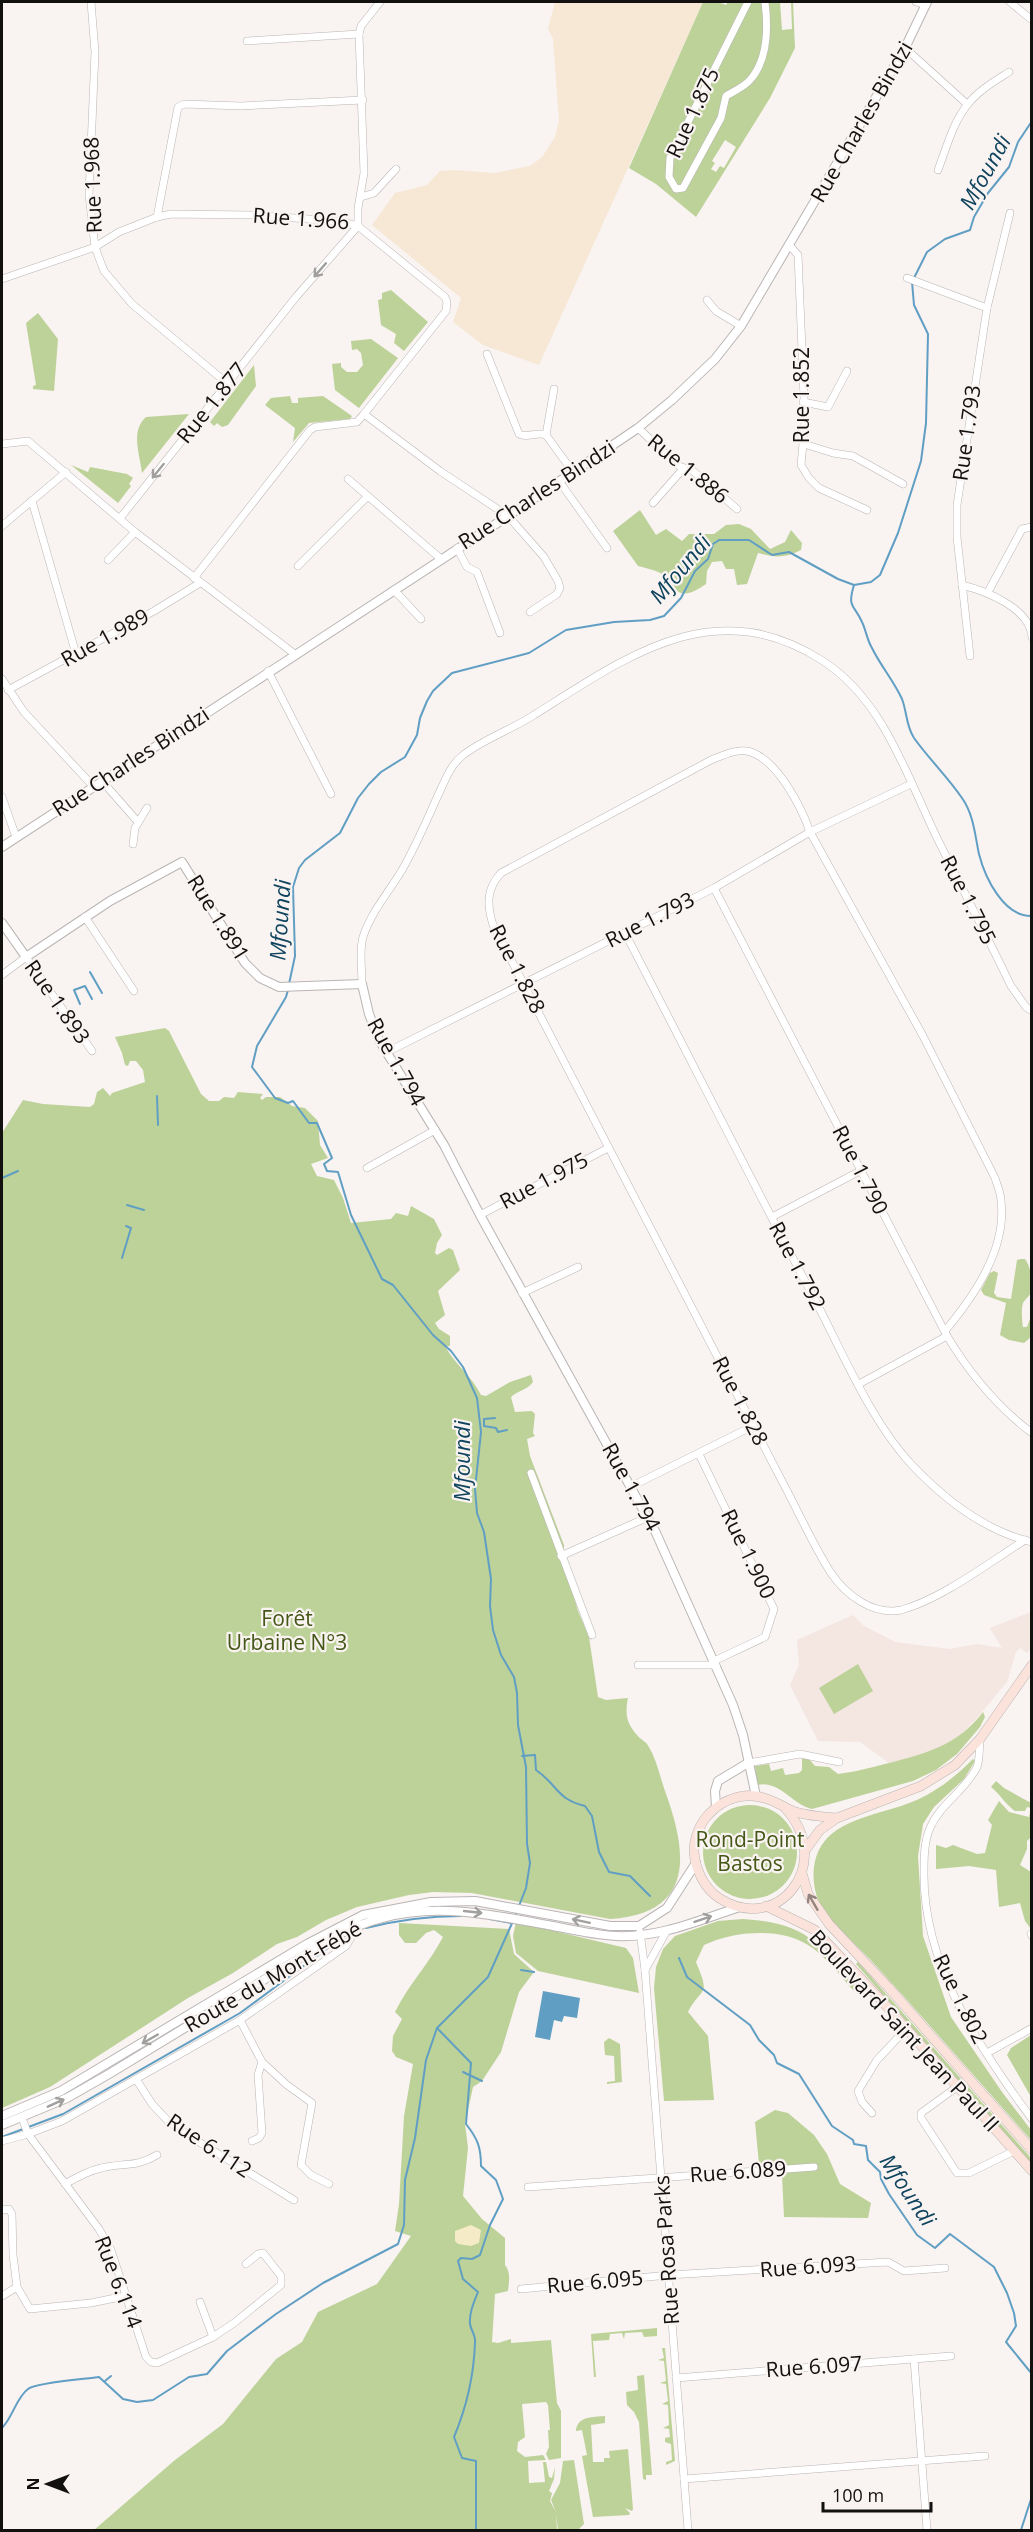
<svg xmlns="http://www.w3.org/2000/svg" width="1033" height="2532" font-family="'Open Sans',sans-serif">
	<rect width="100%" height="100%" fill="#f9f3f1"/>
	<!-- built -->
	<path fill="#f4e6e1" d="M1031,1612v37l-4,4 -7,-5 -4,4 -9,30 -30,36 -19,19 -31,17 -38,9 -29,-21 -42,-1 -28,-56 9,-20 -2,-25 56,-25 11,11 31,16 55,7 26,-5 26,4 -12,-20z"/>
	<!-- medical -->
	<path fill="#f7e8d5" d="M555,2h148l-164,363 -56,-20 -30,-23 8,-24 -89,-73 23,-32 32,-8 13,-14 14,-1 40,3 36,-7 12,-9 13,-20 4,-16 -6,-82 -5,-10z"/>
	<!-- green -->
	<g fill="#bdd298" fill-rule="evenodd">
		<path d="M703,2h15l8,3 2,-3h52l2,28 10,-1 -1,-27h2l2,46 -25,50 -74,119 -40,-33 -27,-16zM725,140l11,7 -12,21 -4,-2 -4,6 -5,-3 4,-6 -3,-2z"/>
		<path d="M391,290l37,32 -24,29 -10,-8 2,-9 -15,-9 -3,-25 4,-1v-6z"/>
		<path d="M38,313l20,26 -4,52 -21,-2v-3l3,-1 -10,-62z"/>
		<path d="M371,339l27,19 -39,50 -24,-18 -3,-26 9,-1v4l6,5h10l6,-7 -2,-12 -4,-4 -5,1 -1,-9z"/>
		<path d="M254,365l2,21 -28,39 -6,2 -5,-4 -3,3 -4,-4z"/>
		<path d="M290,396l2,7h6v-5l25,-2 29,20 -2,3 -41,4 -16,19 2,-14 -30,-23 6,-7z"/>
		<path d="M189,414l-47,59c-2,-19 -12,-42 4,-56z"/>
		<path d="M71,465l17,7 2,-5 37,7 6,4 -4,6 2,2 -13,17z"/>
		<path d="M640,510l16,25 10,-6 16,12 7,-7h25l12,-9 13,-1 12,5 19,20 15,-7 6,-12 11,13 -1,7c-16,8 -25,8 -43,3l-11,31 -10,1 -3,-16h-8l-4,-8 -10,1 -5,9 -1,13c-9,6 -22,15 -31,5 -2,-3 -3,-7 -5,-9 -8,-9 -21,-11 -32,-14l-25,-35z"/>
		<path d="M165,1028l4,3 32,63 8,7h10l5,-4 10,1 4,-6 25,2 -3,4 2,2 4,-3h14l12,9 13,2 13,13 2,24 8,13 -17,6 6,12 17,4 9,18 8,25 40,-4 5,-6 12,3 3,-10 23,13 8,16 -5,8 -2,10 2,2 12,-7 4,2 7,20 -22,21 7,24 -10,8 4,6 11,7v10h-5c10,19 27,30 36,49l5,1 24,-14 21,-7 2,7c-6,8 -16,9 -22,15l4,15 17,-1 3,3 -2,19 2,3 -8,3 3,17 34,89v18l14,48 11,26 9,60 8,3 22,-2c-3,15 -2,25 9,37 3,4 8,6 10,9 9,13 13,33 18,47 23,63 30,122 -55,128l-138,-26 -39,-1 -24,3 -52,12 -31,13 -29,17 -20,7 -44,29 -45,25 -138,89 -48,21v-975l21,-33 20,4 47,3 4,-3 3,-12 6,-4 7,8 2,-3 33,-11 -2,-12 -7,-9h-6l-2,5 -3,-1 -3,-12 -7,-16z"/>
		<path d="M1021,1259h4c6,8 8,22 6,33 -1,4 -6,7 -8,11 -2,6 -1,18 0,24h4l4,-11v21l-7,6 -15,-3 -9,-5 6,-32 -22,-8 -3,-5 9,-17 4,-2 4,2 -4,20 3,4 14,2 6,-39z"/>
		<path d="M858,1664l15,27 -39,23 -15,-26z"/>
		<path d="M983,1712l2,5 -5,10 -23,27 -21,16 -23,11 -101,28c-20,-4 -32,-29 -55,-24l-2,-19 14,-2 2,7 12,-3 2,7 14,-2 3,-3v-12l7,1 6,7 14,1 9,7c18,-2 34,-7 51,-11 38,-10 69,-18 94,-51z"/>
		<path d="M973,1759l2,2 -11,18 -30,28 -11,17 -5,32 5,80 28,81 51,75 29,38v10c-51,-57 -102,-116 -154,-173 -15,-18 -49,-45 -58,-65 -8,-18 -8,-44 5,-60 18,-25 68,-30 95,-43 21,-10 38,-24 54,-40z"/>
		<path d="M996,1781l8,7 27,15v34l-4,4v8l-7,16 11,7v57l-6,-8 -5,-18 -21,4 -3,-37 -27,-4 -33,3v-24l10,3 7,-3 24,9 8,-1 7,-28 -4,-5 11,-19 10,11 20,5 2,-9 -4,-1 -2,4h-10c-10,-7 -15,-17 -24,-24z"/>
		<circle cx="750" cy="1852" r="47"/>
		<path d="M743,1919c64,4 75,24 115,69l-4,3c-14,-15 -28,-35 -46,-46 -28,-18 -75,-14 -104,0l-8,17c15,36 6,23 -8,50l20,24 6,64 -50,1 -10,-113 2,-21 7,-18 12,-13 43,-15z"/>
		<path d="M516,1922l110,26 7,10 6,35 -101,-22 -22,-18 -3,-17z"/>
		<path d="M399,1923l110,6 5,25 20,18 -15,20 -18,60 -19,29 -9,6 -8,37 3,24 -5,48 19,23 23,19v27c6,7 4,17 3,26l-13,3 -3,48 6,1 13,-4v4l40,-3 6,63 4,8v47l-12,2 -3,-6 3,-7 -1,-17h2l-2,-25 -2,-3 -24,2 3,33 -7,5 -1,9 8,6 18,-2 3,5 -18,1 1,22 16,-1 -2,-20h3l3,15 3,1 3,-11 -1,12 -5,12 3,2 -2,8 6,11 -5,-12 9,-17 3,-22 11,-1 10,64 -6,6h-20l-2,-16 1,16h-463l81,-70 48,-36 53,-65 26,-17 16,-30 59,-28 34,-48 -16,-5 4,-27 5,-88 9,-52 -17,-7 -4,-6 1,-15 9,-17 -7,-7c13,-27 34,-48 48,-75l-9,-7 -8,3 -10,10h-11l-6,-8z"/>
		<path d="M858,1962l173,196v5l-175,-199z"/>
		<path d="M1031,2035v62l-24,-42 4,-7z"/>
		<path d="M609,2038l11,6 2,38 -15,2v-2l8,-1 -1,-25 -9,-1 -1,-13z"/>
		<path d="M775,2110l13,3 26,22 13,19 13,30 31,19 -3,15 -84,-1 -2,-42 -23,-11 -4,-42z"/>
		<path d="M657,2328v8l-13,1 -2,-5 -17,1 -1,6 -2,-6 -12,1 -1,6 -16,1 3,36h-2l-3,-43z"/>
		<path d="M662,2348h3l10,113 -9,4v-3l6,-2 -1,-16 -6,-2v-4l5,-1 -1,-8 -6,-1 6,-3 -1,-20 -6,-1 6,-3 -2,-17 -6,-1 6,-2 -2,-20 -6,-1 6,-2z"/>
		<path d="M644,2375l8,100h-6v5l-3,-1 -4,-57 -5,-10 -7,-7 -1,-13 12,-2 -1,-14z"/>
		<path d="M605,2416v7l-14,2 2,37h11v-4h6l-1,-7 19,-2 5,60 -1,2 -7,-3 5,5 -1,2 -36,2 -11,-61 5,-1 -5,-25 -6,1c1,-15 17,-14 29,-15z"/>
	</g>
	<!-- sand -->
	<path fill="#f5ebc6" d="M471,2225l10,5 -2,13 -8,3 -13,-2 -3,-3v-10z"/>
	<!-- water -->
	<path fill="#609fc3" d="M543,1991l37,7 -3,20 -13,-2 -2,6 -8,-2 -4,20 -15,-3z"/>
	<g fill="none" stroke-linecap="round" stroke-linejoin="round">
		<!-- stream -->
		<g stroke="#609fc3" stroke-width="2">
			<path d="M854,585c-7,23 0,19 8,37 4,8 5,18 10,26 8,17 22,33 30,51 5,13 4,27 12,39 15,21 33,38 48,60 12,17 13,38 17,56 6,24 25,63 53,62"/>
			<path d="M90,972l12,21"/>
			<path d="M289,984l6,-28 -2,-69 6,-19 6,-8 35,-27 18,-35 11,-14 12,-12 24,-15 12,-22 3,-17 7,-17 6,-10 19,-18 77,-20 37,-23 48,-8 36,-2 14,-4 17,-18 14,-27 13,-12 5,-15 6,-4h30l23,15 17,-3 49,27 16,6 17,-3 9,-7 18,-42 23,-72 5,-38 2,-89 -14,-29 -2,-23 15,-30 18,-13 25,-9 4,-13 14,-24 21,-26 9,-25 14,-21"/>
			<path d="M288,990l-2,7 -29,49 -5,21 23,31 13,5 5,-2 16,22h8l15,35 -8,6 3,7 11,1 13,43 31,64 11,6 40,50 18,16 12,16 14,31 4,34 -6,57 2,24 7,19 7,47 -1,27 3,24 8,25 13,22 3,16 1,32 8,42 1,77 3,19 -4,25 -11,28"/>
			<path d="M80,1004l-6,-14 11,-4 7,13"/>
			<path d="M157,1096l1,29"/>
			<path d="M2,1178l16,-7"/>
			<path d="M127,1205l17,5"/>
			<path d="M122,1258l9,-30 -5,-2"/>
			<path d="M495,1418l-11,1v7l12,2 2,4 9,-2"/>
			<path d="M522,1756l13,-1 1,15c22,15 20,29 49,36l7,10 7,36 10,20 21,4 20,20"/>
			<path d="M490,1919l21,4"/>
			<path d="M366,1928c32,-8 62,-12 95,-12"/>
			<path d="M679,1958l8,19 63,48 9,15 15,15 3,8 22,11 33,52 21,14 1,4 12,2 2,14 12,12 1,7 8,15 28,41 18,13 15,-14 44,33 13,26 7,20 2,13 -10,16 26,32"/>
			<path d="M521,1970l13,2"/>
			<path d="M437,2028l34,35 -5,61c12,15 15,24 15,42l15,14 7,19 -13,26 -10,30 -8,4 -11,-1 -3,3 5,18 15,13c-4,10 -9,21 -8,32 1,7 6,11 5,18 -1,33 -8,64 -21,95l8,21 14,3v69"/>
			<path d="M463,2072l19,9"/>
			<path d="M2,2137l61,-23 177,-101 104,-77"/>
			<path d="M105,2381l6,-5"/>
			<path d="M2,2428c11,-11 14,-30 26,-39 9,-7 58,-10 71,-12l24,22 14,3 16,-2 36,-23 18,-3 20,-23 49,-37 47,-31 75,-39 6,-19 1,-45 10,-42 11,-78 11,-32 51,-51 25,-56"/>
			<path d="M1021,2530l11,-34"/>
		</g>
		<defs>
			<g id="minor">
				<path d="M91,2l4,50 -6,143 6,52 4,11 5,13 28,33 96,80"/>
				<path d="M748,2l-78,156 -1,19 7,12 7,-1 38,-70 5,-22c8,-5 18,-9 24,-16 18,-20 18,-54 15,-78"/>
				<path d="M916,2l10,3"/>
				<path d="M1010,2l22,18"/>
				<path d="M247,41l112,-7"/>
				<path d="M905,48l62,56"/>
				<path d="M938,170c8,-21 15,-48 30,-66 11,-14 27,-23 41,-32"/>
				<path d="M361,197l13,-4 22,-24"/>
				<path d="M157,217l21,-110 6,-3 57,2 122,-6"/>
				<path d="M358,226v-18l6,-35 -5,-139 2,-8 19,-24"/>
				<path d="M790,246l8,9 7,166 -4,44 8,13 10,10 48,22"/>
				<path d="M907,278l80,30"/>
				<path d="M2,279l93,-32 24,-15 38,-15 14,-3 80,1 87,6 20,5 87,71 2,5 -1,9 -82,103"/>
				<path d="M707,300l9,11 25,15"/>
				<path d="M487,354l32,80c8,5 18,-3 27,1l27,37"/>
				<path d="M803,402l25,5 19,-36"/>
				<path d="M638,428l41,38 14,5 44,38"/>
				<path d="M546,435l8,-46"/>
				<path d="M2,444l26,-3 107,91 161,123"/>
				<path d="M804,444l29,9 20,3 50,28"/>
				<path d="M348,479l93,80"/>
				<path d="M559,481l48,67"/>
				<path d="M32,501l44,153"/>
				<path d="M653,503l30,-34"/>
				<path d="M121,517l175,-220 62,-71"/>
				<path d="M2,526l64,-54"/>
				<path d="M457,548l10,19 10,5 23,61"/>
				<path d="M108,560l27,-28"/>
				<path d="M298,566l70,-70"/>
				<path d="M194,578l116,-148 5,-3 42,-5 7,-8 76,57 68,45 36,41 14,24 2,7 -3,6 -27,18"/>
				<path d="M962,585c24,6 68,23 70,52"/>
				<path d="M394,590l27,29"/>
				<path d="M988,592l34,-63 10,-2"/>
				<path d="M970,656l-13,-119v-32l30,-197 23,-95"/>
				<path d="M268,671l63,123"/>
				<path d="M2,679l22,33 69,74"/>
				<path d="M8,690l146,-79 46,-28"/>
				<path d="M102,781l36,41"/>
				<path d="M2,797l14,40"/>
				<path d="M133,844l2,-16 12,-20"/>
				<path d="M714,888l233,448c23,38 49,70 85,97"/>
				<path d="M85,917l49,74"/>
				<path d="M625,933c63,121 124,243 188,363 28,53 57,124 98,168 33,35 73,67 121,78"/>
				<path d="M2,975l24,-18 66,94"/>
				<path d="M362,984c0,-15 -3,-33 1,-47 8,-25 26,-45 39,-67 15,-26 26,-53 38,-79 6,-13 11,-26 22,-35 19,-16 51,-27 72,-41 94,-59 180,-124 289,-54 62,40 85,119 116,181 24,48 49,96 72,144l15,21 6,4"/>
				<path d="M387,1052l327,-164 96,-56 101,-48"/>
				<path d="M367,1168l68,-38"/>
				<path d="M480,1215l128,-67"/>
				<path d="M772,1217l88,-46"/>
				<path d="M522,1293l56,-26"/>
				<path d="M945,1331c29,-35 62,-82 56,-130 0,-8 -4,-16 -6,-23l-72,-142 -113,-204c-9,-26 -34,-75 -63,-81 -12,-2 -25,5 -36,9l-210,113c-15,16 -14,32 -8,52l290,558c16,30 30,62 48,90 14,21 42,43 70,37 39,-10 89,-48 124,-70"/>
				<path d="M859,1384l88,-48"/>
				<path d="M699,1454l75,155 -9,28 -51,24"/>
				<path d="M531,1473l61,162"/>
				<path d="M632,1486l121,-60"/>
				<path d="M561,1556l87,-39"/>
				<path d="M638,1665h78"/>
				<path d="M980,1740c-1,8 0,19 -3,27 -11,23 -37,37 -47,61 -6,14 -6,30 -6,45 -1,91 55,175 108,246"/>
				<path d="M748,1763l52,-9 39,8"/>
				<path d="M640,1932l5,38 43,560"/>
				<path d="M1031,1934l1,2"/>
				<path d="M645,1970l21,-38"/>
				<path d="M240,2020l22,42 -4,13 4,58 -3,5 -7,3"/>
				<path d="M987,2053l45,-25"/>
				<path d="M262,2062l25,23 25,18 -11,62 10,10 18,9"/>
				<path d="M136,2079l16,25 16,17 18,13 108,66"/>
				<path d="M957,2087l-36,26v5l36,55h12l45,-22"/>
				<path d="M872,2113l-10,-11 -4,-11 19,-31 29,-31"/>
				<path d="M22,2118l6,16 71,95 12,21 35,107 5,5 6,1 56,-26 -13,-35"/>
				<path d="M2,2141l26,-7 34,-13 74,-42 104,-59 106,-74 8,-13v-7"/>
				<path d="M65,2184c12,-7 23,-13 36,-16 23,-6 34,0 56,-13"/>
				<path d="M528,2187l286,-20"/>
				<path d="M2,2210l7,-1 3,5 1,41 4,32 -15,9"/>
				<path d="M17,2287l13,22 61,-6 34,-7"/>
				<path d="M521,2289l148,-14 219,-13 16,9 41,-3"/>
				<path d="M213,2337l21,-14 47,-38v-9l-18,-23 -5,1 -12,10"/>
				<path d="M914,2359l13,171"/>
				<path d="M676,2378l275,-22"/>
				<path d="M684,2479l301,-23"/>
			</g>
			<g id="tertiary">
				<path d="M2,847l506,-331 130,-88 34,-28 43,-41 26,-33 164,-278 22,-46"/>
				<path d="M2,923l24,34 84,-56 72,-39 63,101 15,15 19,9 83,-3 7,30 10,26 65,105 36,70 176,318 77,172 10,30 13,61"/>
				<path d="M716,1807l-1,-16 3,-10 30,-18"/>
				<path d="M2,2116l59,-25 246,-147 56,-29 68,-13 44,-1 135,25h29l28,-18 29,-45"/>
				<path d="M2,2125l65,-27 42,-24 225,-137c76,-40 138,-26 219,-11 20,4 42,9 63,10 44,2 83,-16 124,-29"/>
			</g>
			<g id="secondary">
				<path d="M786,1809c49,55 -8,127 -67,89 -15,-10 -24,-29 -25,-47 0,-13 6,-28 15,-37 15,-16 38,-23 58,-15 11,3 19,10 29,13 13,4 27,5 41,6"/>
				<path d="M806,1849l14,-19 17,-12 84,-32 34,-21 25,-26 52,-74"/>
				<path d="M802,1873l6,21 21,30 59,63 144,163"/>
				<path d="M766,1906l49,24 66,70 151,171"/>
			</g>
		</defs>
		<!-- minor casing -->
		<use href="#minor" stroke="#bab5b4" stroke-width="8"/>
		<!-- tertiary casing -->
		<use href="#tertiary" stroke="#bab5b4" stroke-width="10"/>
		<!-- secondary casing -->
		<use href="#secondary" stroke="#bab5b4" stroke-width="10"/>
		<!-- minor -->
		<use href="#minor" stroke="#fff" stroke-width="7"/>
		<!-- tertiary -->
		<use href="#tertiary" stroke="#fff" stroke-width="8"/>
		<!-- secondary -->
		<use href="#secondary" stroke="#fbe3db" stroke-width="9"/>
	</g>
	<!-- one-way arrows -->
	<defs><path id="oneway-shaft" d="M-6 0H5M1.5-3L5.5 0L1.5 3" fill="none" stroke-width="1.6" stroke-linecap="round" stroke-linejoin="round" transform="scale(1.5)"/></defs>
	<g stroke="#a1a09f">
		<use href="#oneway-shaft" transform="translate(320 270) rotate(131)"/>
		<use href="#oneway-shaft" transform="translate(158 471) rotate(129)"/>
		<use href="#oneway-shaft" transform="translate(473 1912) rotate(6)"/>
		<use href="#oneway-shaft" transform="translate(703 1919) rotate(-19)"/>
		<use href="#oneway-shaft" transform="translate(581 1921) rotate(-168)"/>
		<use href="#oneway-shaft" transform="translate(150 2039) rotate(150)"/>
		<use href="#oneway-shaft" transform="translate(56 2103) rotate(-24)"/>
	</g>
	<use stroke="#938480" href="#oneway-shaft" transform="translate(813 1902) rotate(-120)"/>
	<g text-anchor="middle" stroke-width="4.5" stroke-linejoin="round" paint-order="stroke">
		<!-- street labels -->
		<g font-size="21" fill="#131110" stroke="#f9f3f1">
			<text transform="translate(693 113) rotate(-65)" y="7">Rue 1.875</text>
			<text transform="translate(862 122) rotate(-60)" y="7">Rue Charles Bindzi</text>
			<text transform="translate(93 185) rotate(-92)" y="7">Rue 1.968</text>
			<text transform="translate(301 219) rotate(4)" y="7">Rue 1.966</text>
			<text transform="translate(802 395) rotate(-90)" y="7">Rue 1.852</text>
			<text transform="translate(212 403) rotate(-51)" y="7">Rue 1.877</text>
			<text transform="translate(967 433) rotate(-82)" y="7">Rue 1.793</text>
			<text transform="translate(688 469) rotate(39)" y="7">Rue 1.886</text>
			<text transform="translate(537 495) rotate(-33)" y="7">Rue Charles Bindzi</text>
			<text transform="translate(105 638) rotate(-29)" y="7">Rue 1.989</text>
			<text transform="translate(131 762) rotate(-33)" y="7">Rue Charles Bindzi</text>
			<text transform="translate(968 900) rotate(63)" y="7">Rue 1.795</text>
			<text transform="translate(218 918) rotate(58)" y="7">Rue 1.891</text>
			<text transform="translate(650 920) rotate(-27)" y="7">Rue 1.793</text>
			<text transform="translate(517 969) rotate(63)" y="7">Rue 1.828</text>
			<text transform="translate(57 1002) rotate(55)" y="7">Rue 1.893</text>
			<text transform="translate(396 1062) rotate(61)" y="7">Rue 1.794</text>
			<text transform="translate(860 1170) rotate(63)" y="7">Rue 1.790</text>
			<text transform="translate(544 1181) rotate(-28)" y="7">Rue 1.975</text>
			<text transform="translate(797 1266) rotate(62)" y="7">Rue 1.792</text>
			<text transform="translate(740 1401) rotate(63)" y="7">Rue 1.828</text>
			<text transform="translate(631 1487) rotate(61)" y="7">Rue 1.794</text>
			<text transform="translate(748 1554) rotate(64)" y="7">Rue 1.900</text>
			<text transform="translate(273 1977) rotate(-30)" y="7">Route du Mont-Fébé</text>
			<text transform="translate(960 1999) rotate(64)" y="7">Rue 1.802</text>
			<text transform="translate(904 2031) rotate(47)" y="7">Boulevard Saint Jean Paul II</text>
			<text transform="translate(209 2146) rotate(34)" y="7">Rue 6.112</text>
			<text transform="translate(738 2172) rotate(-4)" y="7">Rue 6.089</text>
			<text transform="translate(667 2250) rotate(-94)" y="7">Rue Rosa Parks</text>
			<text transform="translate(808 2267) rotate(-4)" y="7">Rue 6.093</text>
			<text transform="translate(118 2282) rotate(69)" y="7">Rue 6.114</text>
			<text transform="translate(595 2282) rotate(-5)" y="7">Rue 6.095</text>
			<text transform="translate(814 2367) rotate(-4)" y="7">Rue 6.097</text>
		</g>
		<!-- park labels -->
		<g font-size="21" fill="#445717" stroke="#f9f3f1">
			<text x="287" y="1626">Forêt<tspan x="287" dy="24">Urbaine N°3</tspan></text>
			<text x="750" y="1847">Rond-Point<tspan x="750" dy="24">Bastos</tspan></text>
		</g>
		<!-- water labels -->
		<g font-size="22" font-style="italic" fill="#10445e" stroke="#f9f3f1">
			<text transform="translate(985 172) rotate(-61)" y="8">Mfoundi</text>
			<text transform="translate(680 569) rotate(-50)" y="8">Mfoundi</text>
			<text transform="translate(280 920) rotate(-86)" y="8">Mfoundi</text>
			<text transform="translate(462 1461) rotate(-90)" y="8">Mfoundi</text>
			<text transform="translate(908 2190) rotate(56)" y="8">Mfoundi</text>
		</g>
	</g>
	<!-- border -->
	<rect width="1033" height="2532" fill="none" stroke="#131110" stroke-width="6"/>
	<!-- north arrow -->
	<g transform="translate(48 2484) rotate(270)" stroke="#f9f3f1" stroke-width="4.5" paint-order="stroke">
	<path d="M0-4.5L10 22L0 15L-10 22Z" fill="#131110"/>
	<text y="-9" font-size="16" font-weight="bold" text-anchor="middle" fill="#131110">N</text>
	</g>
	<!-- scale -->
	<path d="M823 2502v9h108v-9" fill="none" stroke="#131110" stroke-width="3"/>
	<text x="832" y="2502" font-size="18" fill="#131110" stroke="#f9f3f1" stroke-width="4.5" paint-order="stroke">100 m</text>
</svg>
